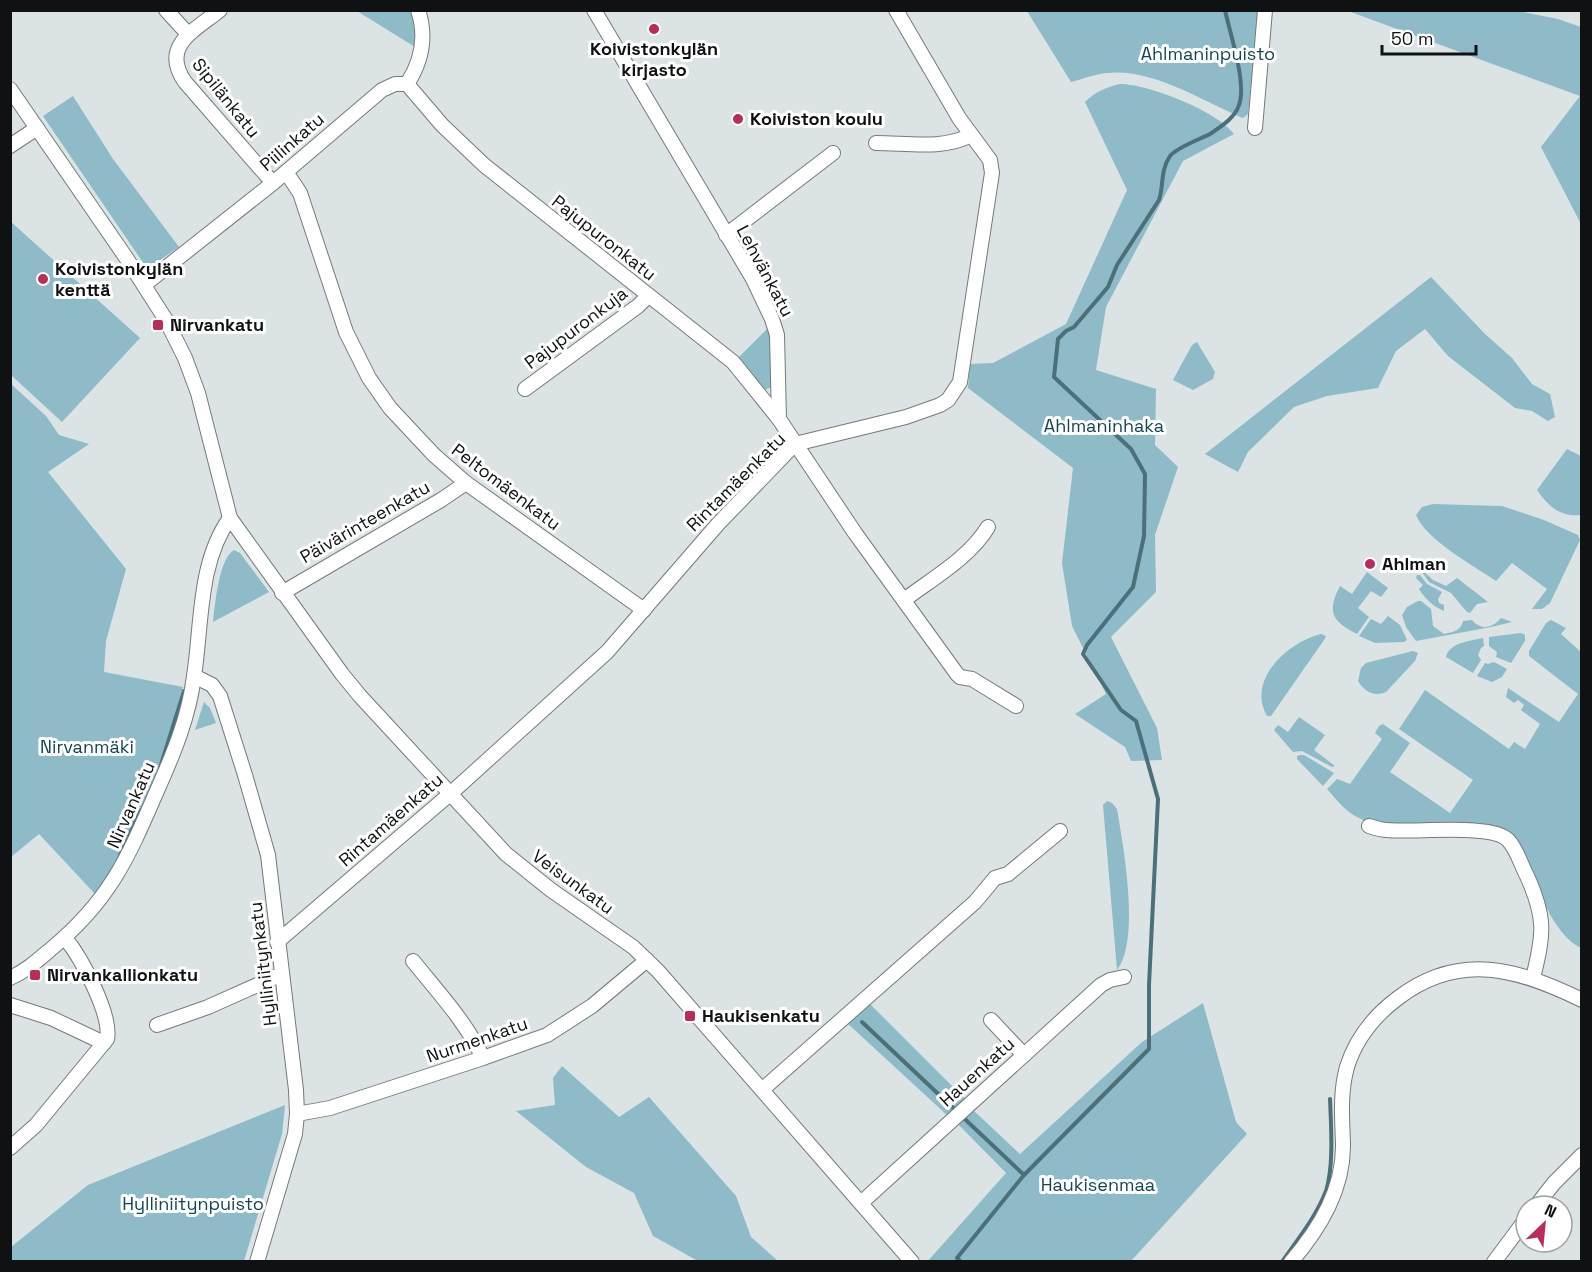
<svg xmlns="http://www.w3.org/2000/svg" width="1592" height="1272" font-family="'Space Grotesk',sans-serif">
	<rect width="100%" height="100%" fill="#dbe3e5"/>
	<!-- green -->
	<g fill="#8ebbc7">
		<path d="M357,11h55l4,14 -1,22z"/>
		<path d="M1027,11h231l-10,103 -5,4c-40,-17 -91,-50 -136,-45 -12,1 -24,6 -36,9z"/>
		<path d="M1348,11h170l40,8 23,8v197l-40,-77 39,-51z"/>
		<path d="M1120,84c28,0 97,27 114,50l-51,27 -77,146 -10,63 60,19 -1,56 23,22 -23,68 1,57 -45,45 46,91 5,32 -31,1 -6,-14 -50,-33 31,-20 -34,-68 -10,-63 11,-95 -105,-80 2,-24 23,-1 73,-39 61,-134 -42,-88c10,-10 21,-15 35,-18z"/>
		<path d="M73,96l40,63 66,88 -26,18 -9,-1 -101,-148z"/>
		<path d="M10,221l130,117 -78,84 -51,-47z"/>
		<path d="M1431,277l54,57 27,24 20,26 18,10 5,23 -7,4 -16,-10 -17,-3 -67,-52 -23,-27 -29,22 -18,37 -51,8 -33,11 -46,45 -10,20 -33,-18z"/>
		<path d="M767,329l5,13 3,44 -11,4 -14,-19 -12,-13z"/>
		<path d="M1197,342l18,30 -2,7 -20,11 -20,-10 19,-35z"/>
		<path d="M11,384l35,32 13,19 30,9 -41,28 78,97 -20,72 -2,31 79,15 -22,80 -46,103 -19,25 -57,-61 -28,23z"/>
		<path d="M1567,449l14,7v59c-21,2 -32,-8 -44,-25z"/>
		<path d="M1433,504l69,2 42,14 34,15 2,5 -30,63 -8,6h-10l15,-20 -35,-26 -16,18c-22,-15 -71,-42 -80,-66l6,-8z"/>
		<path d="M234,550l6,3 29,39 -56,30c2,-17 6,-64 21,-72z"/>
		<path d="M1422,570l11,10 13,6 11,-8 31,24 -11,2 -7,9 -3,-1 -16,-19 -22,-11 -7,-10z"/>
		<path d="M1367,572l21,16 -7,9 -10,-6 -13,17 11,9 -12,17c-24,-12 -31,-22 -17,-48l12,8z"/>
		<path d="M1417,575h3l7,9 15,8 -4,7 1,4 5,2v6c-10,-4 -19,-12 -25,-22l4,-4 -7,-7z"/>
		<path d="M1418,601h3l10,8 2,17 11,8c9,-2 17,-3 19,-13l9,-1c9,11 21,8 29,-2l11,4 -21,5 -75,14 -10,-14 -4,-12 5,-8z"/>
		<path d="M1388,616l12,9 7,15 -3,2 -29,1 -16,-7 12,-17 10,5z"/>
		<path d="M1551,620l15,8 -5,6 20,18v296c-29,-14 -44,-63 -57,-91 -5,-10 -9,-21 -18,-27 -9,-7 -24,-5 -35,-5 -31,1 -88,6 -114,-8 -12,-6 -21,-18 -30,-28l10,-10 13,5 32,-45 -7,-6 4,-7 4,-2 27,19 -20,29 60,41 23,-33 -74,-51 26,-39 84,59 5,-7 11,7 15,-25 -19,-14 3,-5 -6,-5 -4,3 -8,-6 2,-9 51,34 19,-28 -49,-38v-5l17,-28z"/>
		<path d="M1521,633l4,2v6l-14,22 -15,-6 1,-5 -8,-6v-9z"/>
		<path d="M1321,634l5,2 -2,4 -53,76h-4c-21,-36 21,-74 54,-82z"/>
		<path d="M1483,638l1,8 -3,2 -3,7 3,5 -8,13 -27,-16c4,-15 24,-16 37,-19z"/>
		<path d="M1413,651l5,2 -3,8 -29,31c-12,5 -21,0 -28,-11l3,-13 5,-5z"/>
		<path d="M1494,662l13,7 -5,8 -10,5 -15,-6 8,-13 3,1z"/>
		<path d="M204,702l6,6 6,15 -21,7z"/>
		<path d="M1299,717l26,18 -11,15 21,16 -3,1 -30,-16 -9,1 -19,-22 4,-5 10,7z"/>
		<path d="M1300,755h4l30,18 -11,13 -26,-27v-3z"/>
		<path d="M1107,801l5,2 5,6c6,36 24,131 0,161l-14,-165z"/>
		<path d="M869,1003l97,97 -18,16 -101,-93z"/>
		<path d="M1203,1003l33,119 11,12 -116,127 -204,1 79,-89 -50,-51 16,-13 48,45 122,-112z"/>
		<path d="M562,1066l57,51 30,-20 87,99 15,41 27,24h-80l-45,-25 -19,-43 -48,-26 -70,-56 39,-6 -2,-27z"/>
		<path d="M285,1105l-3,29 -38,127h-233v-14l77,-62z"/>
	</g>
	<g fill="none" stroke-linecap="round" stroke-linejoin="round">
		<!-- stream -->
		<g stroke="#4b707a" stroke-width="4">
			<path d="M160,768l24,-77"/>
			<path d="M120,855l21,-45"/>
			<path d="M862,1022l162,153"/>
			<path d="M961,1262l-4,-4 67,-83 125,-126v-64l9,-186 -22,-78 -15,-11 -38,-56 4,-9 46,-58 11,-51 1,-62 -14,-25 -77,-72 4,-38 8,-8 8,-4 34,-40 9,-22 42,-65c5,-15 1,-29 11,-44 6,-8 30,-17 40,-22 10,-7 25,-16 29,-29 8,-22 -9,-71 -14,-95"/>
			<path d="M1282,1262c16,-23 34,-45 44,-71 8,-25 5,-66 4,-92"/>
		</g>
		<defs>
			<g id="minor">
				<path d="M166,10l22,24"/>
				<path d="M220,10c-26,21 -60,36 -35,72l88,101"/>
				<path d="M594,10l159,269 19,40 5,16 2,84 76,114 102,141 3,3 12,2 44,27"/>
				<path d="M407,84l35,41 42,40 249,197 46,57"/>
				<path d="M10,89l117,170 39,61 19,38 13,35 32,125 112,156 18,22 146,158 45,36 82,57 25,24 254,291"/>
				<path d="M1255,128l10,-118"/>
				<path d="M876,143c31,0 67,7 95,-8"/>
				<path d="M10,146l27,-18"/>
				<path d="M286,172l14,21 46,139 23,46 21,30 44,47 32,28 178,127"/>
				<path d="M726,235l107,-82"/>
				<path d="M144,285l129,-102 109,-93 13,-6h12c15,-23 20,-47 11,-74"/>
				<path d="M525,389l113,-83 10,-10"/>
				<path d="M282,593l159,-93 25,-17"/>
				<path d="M904,600c29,-22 65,-42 84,-73"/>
				<path d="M194,676l18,9 8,11 25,79 23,80 28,235 1,24 -2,20 -38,128"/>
				<path d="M1369,826c6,2 12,4 18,4 25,3 106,-7 121,10 9,9 13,25 19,36 19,42 17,58 6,102"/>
				<path d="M277,942l173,-148 157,-142 111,-128 77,-80 111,-27 34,-12 8,-5 12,-18 32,-209 -2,-13 -31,-42 -63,-108"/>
				<path d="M413,961c25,31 53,61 70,97"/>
				<path d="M10,978c16,-7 28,-18 41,-29 58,-48 76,-89 105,-156 17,-38 33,-76 38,-117 8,-51 4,-114 36,-158"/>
				<path d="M10,1005l41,13 53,25"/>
				<path d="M991,1020l33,35"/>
				<path d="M157,1025l51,-18 74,-33"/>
				<path d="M763,1089l212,-187 20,-24 13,-4 52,-43"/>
				<path d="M297,1114l33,-6 153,-50 64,-23 45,-29 55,-46"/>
				<path d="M10,1148l26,-23 71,-86c5,-24 -26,-82 -42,-101"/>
				<path d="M861,1203l240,-218 9,-5 14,-3"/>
				<path d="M1536,1206l18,-23 28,-28"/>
				<path d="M1291,1262c29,-34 53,-73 52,-119 -1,-26 -3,-51 4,-76 9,-29 27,-51 51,-69 62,-47 120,-29 184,2"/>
				<path d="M1494,1262l32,-43"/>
			</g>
		</defs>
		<!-- minor casing -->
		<use href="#minor" stroke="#747a7c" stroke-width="16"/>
		<!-- minor -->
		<use href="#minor" stroke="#fff" stroke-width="14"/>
	</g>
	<!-- markers -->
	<g fill="#bb2c59" stroke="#fff" stroke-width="2">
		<circle cx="654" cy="29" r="6"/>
		<circle cx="738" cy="119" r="6"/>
		<circle cx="43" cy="279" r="6"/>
		<rect x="152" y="319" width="12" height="12" rx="3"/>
		<circle cx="1370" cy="564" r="6"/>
		<rect x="29" y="969" width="12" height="12" rx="3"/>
		<rect x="684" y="1010" width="12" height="12" rx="3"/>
	</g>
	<g text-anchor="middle" stroke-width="6" stroke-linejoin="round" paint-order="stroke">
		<!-- poi labels -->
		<g font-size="18" font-weight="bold" fill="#0f1112" stroke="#fff" text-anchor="start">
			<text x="654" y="55" text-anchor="middle">Koivistonkylän<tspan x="654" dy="21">kirjasto</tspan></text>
			<text x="750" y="125">Koiviston koulu</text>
			<text x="55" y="275">Koivistonkylän<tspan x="55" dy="21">kenttä</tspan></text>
			<text x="170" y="331">Nirvankatu</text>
			<text x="1382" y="570">Ahlman</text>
			<text x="47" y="981">Nirvankallionkatu</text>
			<text x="702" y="1022">Haukisenkatu</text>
		</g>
		<!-- park labels -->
		<g font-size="18" fill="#164550" stroke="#fff">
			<text x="1208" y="60">Ahlmaninpuisto</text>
			<text x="1104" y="432">Ahlmaninhaka</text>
			<text x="87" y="753">Nirvanmäki</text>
			<text x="1098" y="1191">Haukisenmaa</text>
			<text x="193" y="1210">Hylliniitynpuisto</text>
		</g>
		<!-- street labels -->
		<g font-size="18" fill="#0f1112" stroke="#fff">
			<text transform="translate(226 98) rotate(51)" y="6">Sipilänkatu</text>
			<text transform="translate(292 142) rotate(-41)" y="6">Piilinkatu</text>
			<text transform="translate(604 238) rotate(38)" y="6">Pajupuronkatu</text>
			<text transform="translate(765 271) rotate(62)" y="6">Lehvänkatu</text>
			<text transform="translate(576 328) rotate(-37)" y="6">Pajupuronkuja</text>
			<text transform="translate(736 482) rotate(-45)" y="6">Rintamäenkatu</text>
			<text transform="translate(506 487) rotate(37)" y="6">Peltomäenkatu</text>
			<text transform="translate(365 522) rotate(-30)" y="6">Päivärinteenkatu</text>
			<text transform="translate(131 805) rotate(-66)" y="6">Nirvankatu</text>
			<text transform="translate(391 820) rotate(-41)" y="6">Rintamäenkatu</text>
			<text transform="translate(573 882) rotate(36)" y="6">Veisunkatu</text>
			<text transform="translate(263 964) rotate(-97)" y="6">Hylliniitynkatu</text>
			<text transform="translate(477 1040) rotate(-19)" y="6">Nurmenkatu</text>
			<text transform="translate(977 1072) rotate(-42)" y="6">Hauenkatu</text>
		</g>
	</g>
	<!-- border -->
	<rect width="1592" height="1272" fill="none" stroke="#0f1112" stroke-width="24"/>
	<!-- north arrow -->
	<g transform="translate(1544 1224) rotate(26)"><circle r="28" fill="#ffffff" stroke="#9fa0a0" stroke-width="1.5"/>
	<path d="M0-4.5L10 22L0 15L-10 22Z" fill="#bb2c59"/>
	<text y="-9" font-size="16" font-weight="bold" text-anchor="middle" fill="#0f1112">N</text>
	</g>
	<!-- scale -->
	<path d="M1382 45v9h94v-9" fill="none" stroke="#0f1112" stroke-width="3"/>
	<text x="1391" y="45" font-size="18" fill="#0f1112" stroke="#ffffff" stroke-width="4.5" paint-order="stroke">50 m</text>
</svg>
